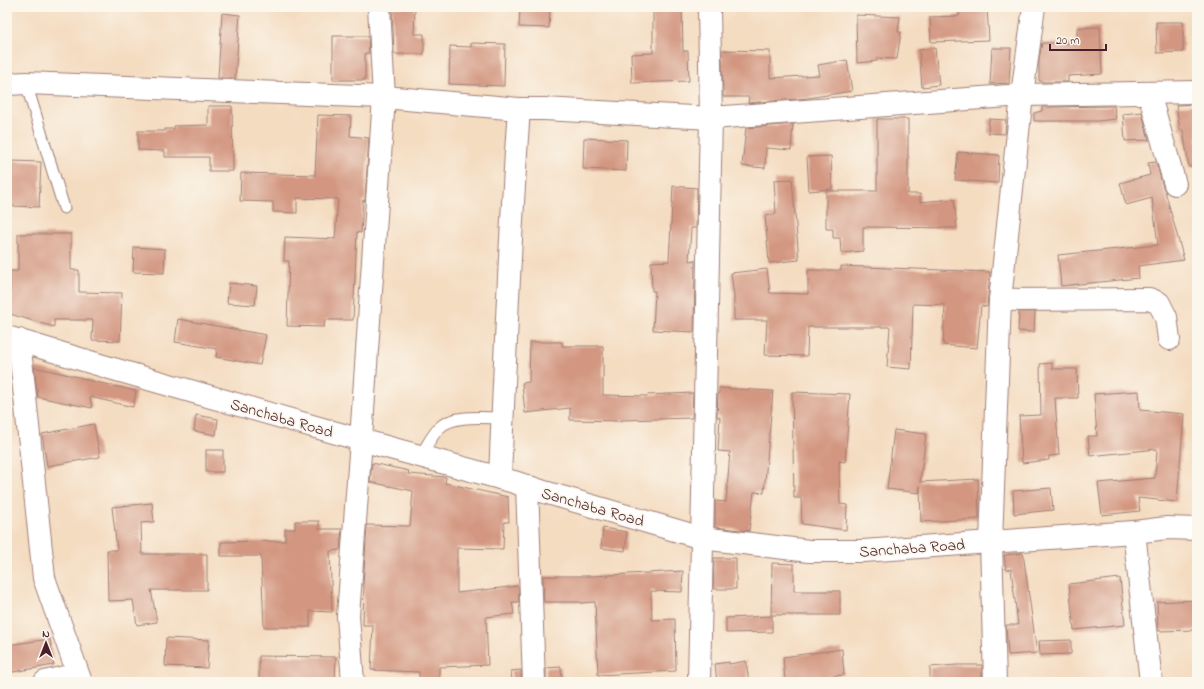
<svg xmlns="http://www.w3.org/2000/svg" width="1204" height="689" font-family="'Indie Flower',sans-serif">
	<rect width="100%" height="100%" fill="#fbf7ec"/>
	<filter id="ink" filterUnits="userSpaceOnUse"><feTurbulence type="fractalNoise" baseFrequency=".025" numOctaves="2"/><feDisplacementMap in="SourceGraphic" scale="8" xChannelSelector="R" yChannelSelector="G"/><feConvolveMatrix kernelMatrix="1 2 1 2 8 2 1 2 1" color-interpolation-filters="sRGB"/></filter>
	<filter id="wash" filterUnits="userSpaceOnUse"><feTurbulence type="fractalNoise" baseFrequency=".012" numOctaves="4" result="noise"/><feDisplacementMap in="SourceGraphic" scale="16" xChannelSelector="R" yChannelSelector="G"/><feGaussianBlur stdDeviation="0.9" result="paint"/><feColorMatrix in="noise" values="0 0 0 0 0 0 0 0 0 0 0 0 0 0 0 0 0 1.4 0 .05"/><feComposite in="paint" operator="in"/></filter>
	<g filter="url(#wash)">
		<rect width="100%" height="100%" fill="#f4dcc1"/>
		<g id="blocks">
			<!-- building -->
			<g fill="#d39781">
				<path d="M392,7h23l-1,27h10v20h-30z"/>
				<path d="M520,7h30l-1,21 -30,-1z"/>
				<path d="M653,7h29l1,44h5l1,30 -57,2 -1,-29 22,-1z"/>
				<path d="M960,7h27l2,33 -58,2 -1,-25 29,-1z"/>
				<path d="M222,13l18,2 -5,64 -17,-1z"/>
				<path d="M856,15l44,2 -2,15h3l-4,27 -20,-1v3l-20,2z"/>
				<path d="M1156,22h27v30l-26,1z"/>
				<path d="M1100,27l2,47 -34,2v6h-26v-1h-3v-22l3,-16h35v-15z"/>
				<path d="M333,36h35l1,17h-4v27h-32z"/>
				<path d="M471,43l34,1 -1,42 -55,-2 1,-38 21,1z"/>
				<path d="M935,48l4,37 -17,2 -3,-37z"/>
				<path d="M992,48h19l-2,35 -19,1z"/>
				<path d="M722,50l48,1v27l50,-3 -2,-10 29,-5 5,31 -44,7 -60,5 1,-6h-26z"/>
				<path d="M1197,104v63h-8l-6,-37h-3l-4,-25z"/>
				<path d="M208,106h24l1,65h-24v-14h-44v-6l-27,-1v-19h27v-2h9v-3l34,-1z"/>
				<path d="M1114,106l2,13 -19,2h-63v-8l8,-2v-4z"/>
				<path d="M1142,112l7,28 -24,1 -2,-27z"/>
				<path d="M318,115l33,1 -1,20 19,2 -4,63 -2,-1 -2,33 -4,-1 -4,88h-28l-1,7 -37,-1 2,-65h-5l1,-24 50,2 3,-40 -41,-1v15l-24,-1v-10l-33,-1 1,-28 74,2z"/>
				<path d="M877,119h31v75h12v8l34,-3 3,29 -94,-1v24l-22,2 -1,-15h-7v-9h-7v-38h51z"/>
				<path d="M989,119l17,1 -1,14 -17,-1z"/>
				<path d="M793,124l-2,26 -25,-2 -1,20 -23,-2 4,-38z"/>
				<path d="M584,138l43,2 -1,31 -43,-2z"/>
				<path d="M958,152l41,3 -1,28 -43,-3z"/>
				<path d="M831,156l1,33 -23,2 -2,-34z"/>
				<path d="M12,161l29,1 -2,45 -29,-1z"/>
				<path d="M1156,162l7,25 2,4 19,69 -46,6 1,12 -78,8 -3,-31 100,-10 -6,-47 -26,7 -6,-22 30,-8 -2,-12z"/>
				<path d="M792,179l7,81 -30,3 -4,-48 11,-1 -2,-34z"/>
				<path d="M673,186l24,2 -1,40h-5l-2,33 6,-1 -1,72 -41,-2 2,-39h-3l-1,-29 18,-1z"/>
				<path d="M18,234h53v36h8v22l43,1 -2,48 -28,-1 1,-20h-39v7l-44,-13v-43h8z"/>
				<path d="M134,247l31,2 -1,24 -31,-1z"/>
				<path d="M841,266l149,6 -3,35 -6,-1 -4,42 -34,-3 2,-40 -32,-1 -2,65 -24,-2 3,-40h-82l-1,29 -42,-1 2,-35h-33v-24l-3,-23 36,-4 3,24 38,1v-24h33z"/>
				<path d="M229,283l28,3 -2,19 -28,-2z"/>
				<path d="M1019,312h16l-1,20 -16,-1z"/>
				<path d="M178,319l88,16 -6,30 -44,-8 1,-8 -42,-7z"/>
				<path d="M530,342h32v4h41v49l44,1v-1l46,-2 -1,25 -71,2v1l-51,-1v-12l-45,5 -3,-30 7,-1z"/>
				<path d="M1052,363v6h25l1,29h-23l4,57 -10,1v4l-27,3 -3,-47 22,-1 -1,-51z"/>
				<path d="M34,367l49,11v1l53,12 -3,16 -43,-10 2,11 -54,-11z"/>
				<path d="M719,388l54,3 -9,102 -10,-1 -5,39 -34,-4v-26l11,1 4,-50 -12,-1 2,-34h-3l1,-24h1z"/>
				<path d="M1139,391l1,19 44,4 -7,88 -39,-4 2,13 -38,4 -4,-32 57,-5 2,-29 -67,7 -2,-20h9l-3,-42z"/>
				<path d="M792,392l58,2 -5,68 -6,-1 1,43 7,1 -1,25 -44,-6 -1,-26h-7z"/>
				<path d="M196,415l22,4 -2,16 -22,-4z"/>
				<path d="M94,424l6,33 -53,9 -5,-32z"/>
				<path d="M894,430l32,4 -6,48 58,-3 1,40 -58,3 -1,-37 -1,8 -32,-4z"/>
				<rect x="206" y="450" width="17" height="22"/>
				<path d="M372,463l37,8 -1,3 38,3 -1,6 63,14 1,25h-5l-1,27 -46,-1v45l61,-7 1,16h-7l2,12 -28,3 2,48 -49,2v15h-20v-10l-48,-2 2,-45h-10l1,-39h-1l4,-61 43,1 3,-35 -43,-9z"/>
				<path d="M1051,488l2,22 -39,4 -1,-23z"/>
				<path d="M152,503l2,19 -13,1 1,31h65v36h-56l6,32 -20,3 -4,-25 -25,1 -1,-51h10l-5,-43z"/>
				<path d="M295,521h24v8h23l-2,21 -10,1 2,61 -22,-1v16h-46l-3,-71h-40v-14l64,-1v-12h10z"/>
				<path d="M603,528l24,4 -2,19 -24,-3z"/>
				<path d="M1023,553l14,100 -29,2 -2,-30h12l-7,-56 -5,1 -2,-15z"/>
				<path d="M714,558h22v31h-23z"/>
				<path d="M772,563l22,1v27h46v24h-69z"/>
				<path d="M683,571l-1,21 -31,-1 1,29 23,-1 1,52 -78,4 -3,-73 -15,1v-1h-36l-1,-26h49z"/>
				<path d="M1120,578l5,47 -51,5 -5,-46z"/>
				<path d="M1197,600v30l-39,1 -1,-29z"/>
				<path d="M772,616v16l-46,1v-15z"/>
				<path d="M166,638l43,2 -2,28 -42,-2z"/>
				<path d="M50,639l4,26 -47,8v-28z"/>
				<path d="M1071,640v14l-31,1 -1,-14z"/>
				<path d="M842,649l2,26 -59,5 -2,-23z"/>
				<path d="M259,656l77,1 -1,25h-76z"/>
				<path d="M746,661l3,21h-32l-2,-18 14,-2v2z"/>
				<path d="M957,665h25v17h-52v-15z"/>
				<path d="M561,667l1,15h-16v-14z"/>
				<path d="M521,670v12h-9l-1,-11z"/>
			</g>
		</g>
	</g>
	<g filter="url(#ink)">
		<use href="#blocks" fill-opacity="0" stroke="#9f7e76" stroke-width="1"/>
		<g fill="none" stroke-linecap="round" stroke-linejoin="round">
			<defs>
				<g id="service">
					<path d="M26,83l38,125"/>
					<path d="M420,456c6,-8 12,-21 19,-28 14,-14 45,-10 63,-10"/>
				</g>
				<g id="minor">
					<path d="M7,84l19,-1 358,14 135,12h25l167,9 311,-23 175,-3"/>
					<path d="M1149,93l26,91"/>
					<path d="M1000,300l149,-1 10,4 7,14 3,22"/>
					<path d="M19,340l25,238 37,104"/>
					<path d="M500,478c5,-123 10,-246 19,-369"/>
					<path d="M527,486l7,196"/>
					<path d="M1134,532l17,150"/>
					<path d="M45,682l32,-8"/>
					<path d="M353,682l-5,-66 13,-176 23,-343 -5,-90"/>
					<path d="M699,682l12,-564 -2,-111"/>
					<path d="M995,682l-4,-140 9,-242 22,-205 12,-88"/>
				</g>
				<path id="tertiary" d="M7,337l103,31 251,72 153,42 27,9 161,47 107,13h54l271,-19 33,-4 30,1"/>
			</defs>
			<!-- service casing -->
			<use href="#service" stroke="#9f7e76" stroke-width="13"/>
			<!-- minor casing -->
			<use href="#minor" stroke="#9f7e76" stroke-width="24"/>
			<!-- tertiary casing -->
			<use href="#tertiary" stroke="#9f7e76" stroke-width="24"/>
			<!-- service -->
			<use href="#service" stroke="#fff" stroke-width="11"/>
			<!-- minor -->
			<use href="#minor" stroke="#fff" stroke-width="22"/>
			<!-- tertiary -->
			<use href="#tertiary" stroke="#fff" stroke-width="22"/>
		</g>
	</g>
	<g text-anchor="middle" stroke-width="3.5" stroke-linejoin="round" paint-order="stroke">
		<!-- street labels -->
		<g font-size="16" fill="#4a1f2b" stroke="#fbf7ec">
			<text transform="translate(282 417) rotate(16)" y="6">Sanchaba Road</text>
			<text transform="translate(593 506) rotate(16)" y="6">Sanchaba Road</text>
			<text transform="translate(912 547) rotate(-4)" y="6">Sanchaba Road</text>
		</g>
	</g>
	<!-- margin -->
	<rect width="1204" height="689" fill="none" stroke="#fbf7ec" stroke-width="24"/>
	<!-- north arrow -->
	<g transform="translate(46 643)" stroke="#fbf7ec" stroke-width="3" paint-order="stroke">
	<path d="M0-3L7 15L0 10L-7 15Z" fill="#4a1f2b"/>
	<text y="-6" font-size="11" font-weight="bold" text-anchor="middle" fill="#4a1f2b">N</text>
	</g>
	<!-- scale -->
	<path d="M1050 44v6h56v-6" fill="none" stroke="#4a1f2b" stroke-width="2"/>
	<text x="1056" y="44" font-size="12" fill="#4a1f2b" stroke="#fbf7ec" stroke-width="3" paint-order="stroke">20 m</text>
</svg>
